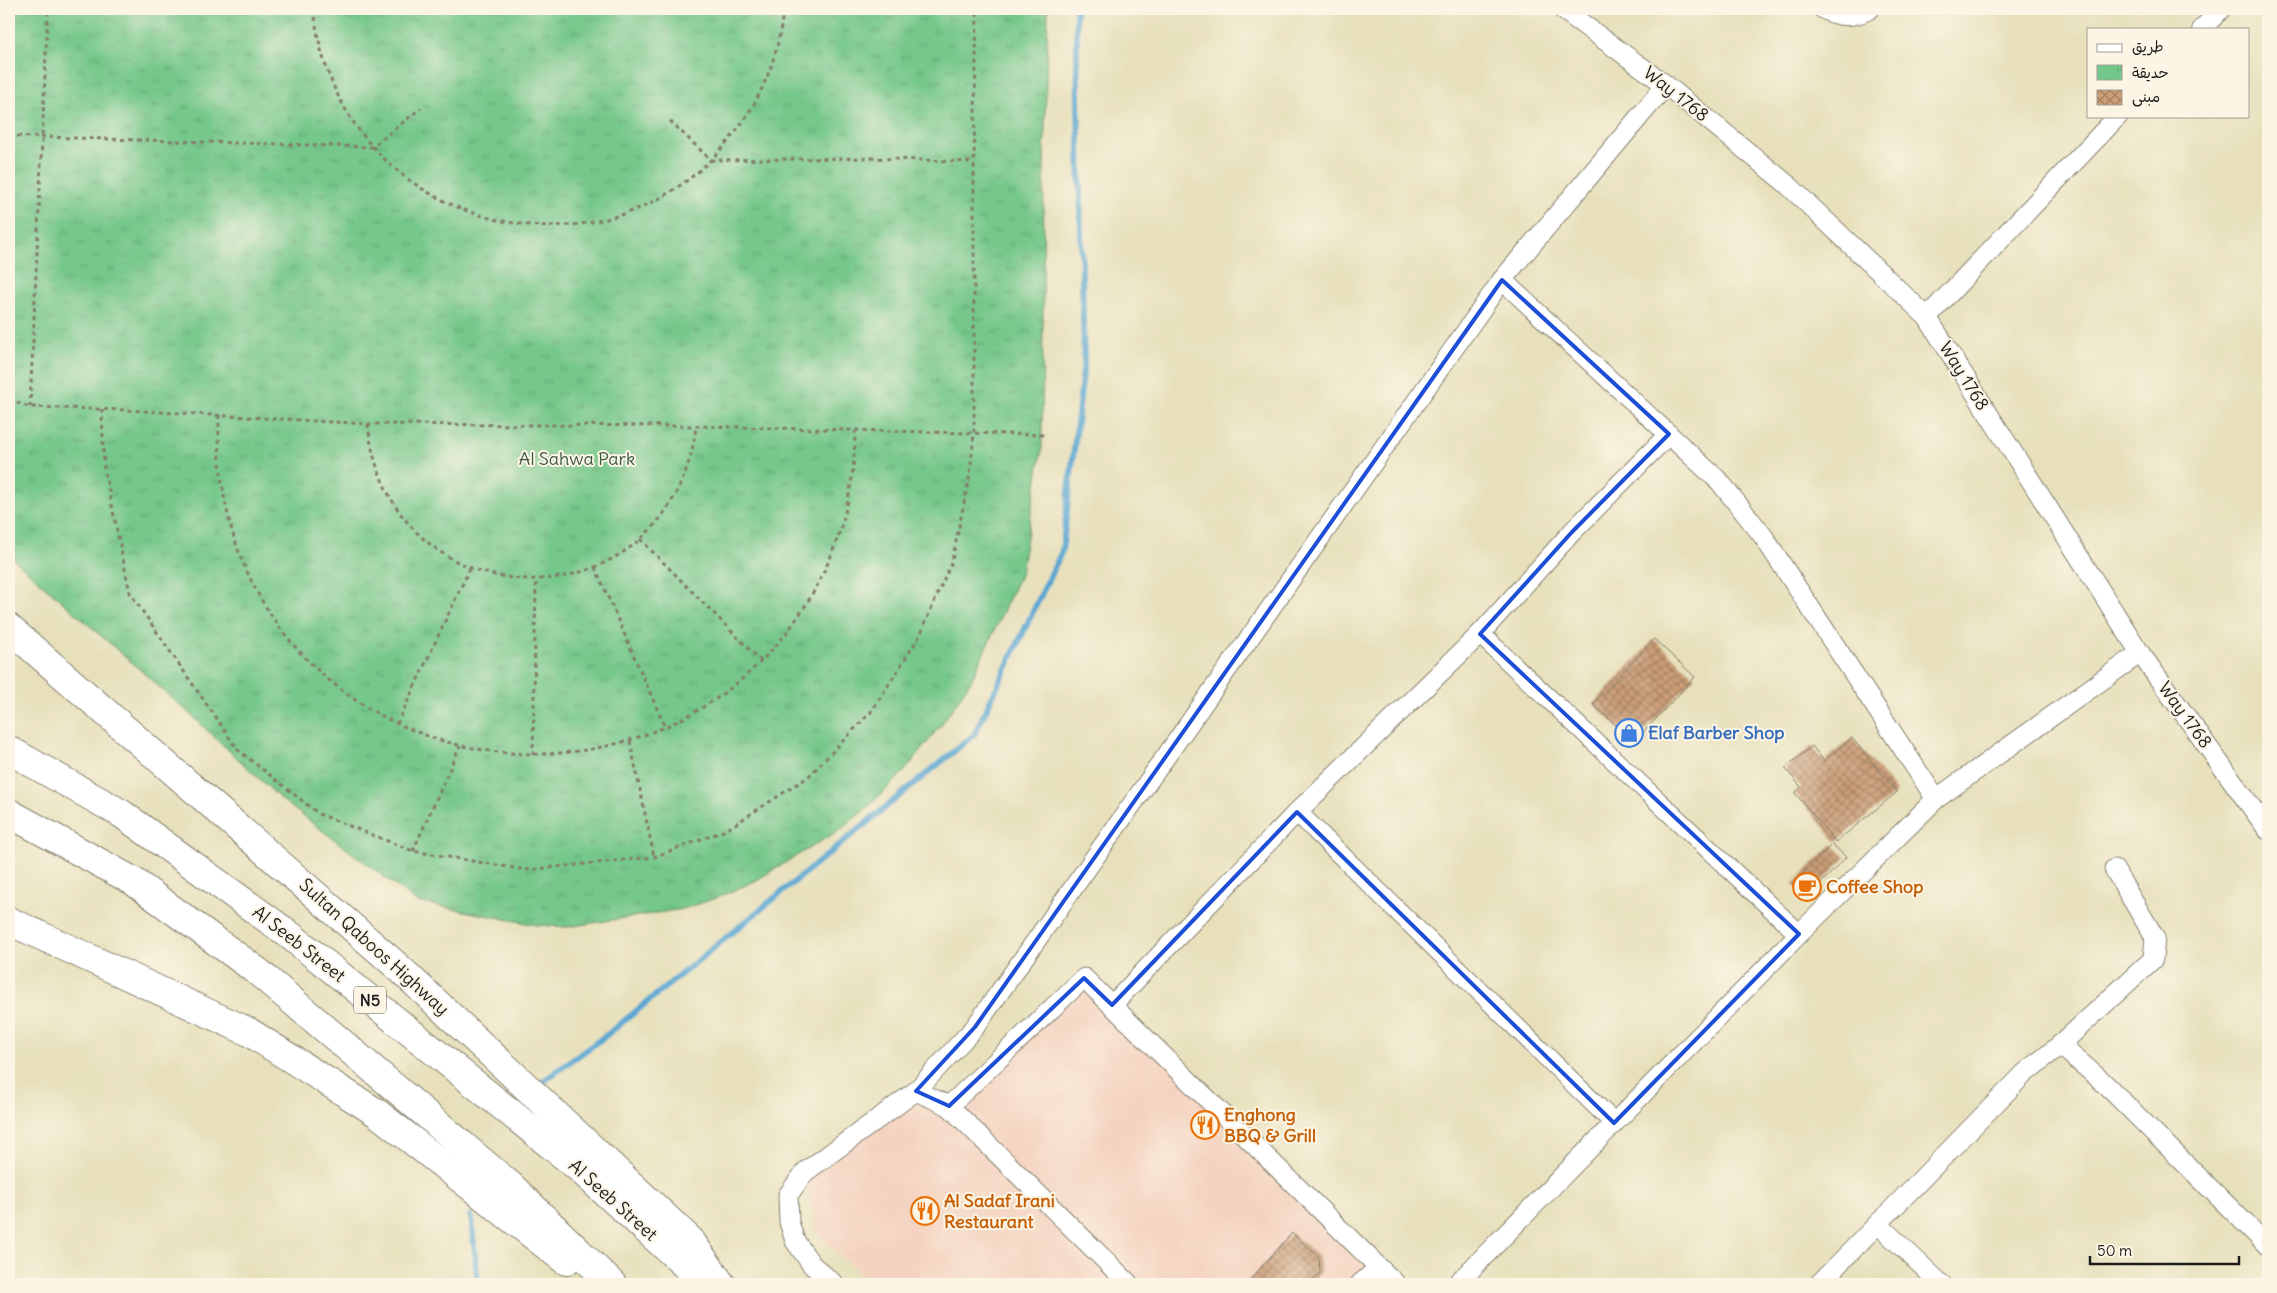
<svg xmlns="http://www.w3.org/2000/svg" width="2277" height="1293" font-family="Delius,'Playpen Sans Arabic',sans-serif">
	<defs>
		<pattern id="park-tufts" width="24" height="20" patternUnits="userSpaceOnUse" patternTransform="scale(1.25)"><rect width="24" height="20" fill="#74c78a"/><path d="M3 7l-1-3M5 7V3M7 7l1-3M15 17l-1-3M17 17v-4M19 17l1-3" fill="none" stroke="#64aa76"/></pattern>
		<pattern id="building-cross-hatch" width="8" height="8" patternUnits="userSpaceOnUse" patternTransform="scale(1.25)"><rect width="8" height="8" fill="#cb9e77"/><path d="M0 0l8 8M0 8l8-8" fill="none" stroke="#a48061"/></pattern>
	</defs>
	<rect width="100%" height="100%" fill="#fcf5e5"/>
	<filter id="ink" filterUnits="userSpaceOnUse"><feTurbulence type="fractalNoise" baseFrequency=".02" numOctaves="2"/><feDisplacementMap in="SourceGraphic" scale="10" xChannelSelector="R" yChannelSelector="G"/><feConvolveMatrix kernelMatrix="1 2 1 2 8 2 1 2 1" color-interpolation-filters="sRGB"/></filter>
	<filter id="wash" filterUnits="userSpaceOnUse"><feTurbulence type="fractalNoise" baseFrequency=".0096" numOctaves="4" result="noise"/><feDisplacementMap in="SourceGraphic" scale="20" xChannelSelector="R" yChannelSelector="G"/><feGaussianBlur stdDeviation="1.12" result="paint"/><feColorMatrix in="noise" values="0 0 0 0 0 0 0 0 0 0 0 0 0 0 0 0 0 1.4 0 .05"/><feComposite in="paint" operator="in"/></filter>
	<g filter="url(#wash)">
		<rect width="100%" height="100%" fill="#e7e0bb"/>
		<!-- built -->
		<path fill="#f4d3c0" d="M1084,978l312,306h-524l-55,-50 -11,-58 110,-85 33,15z"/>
		<!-- park -->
		<path fill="url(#park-tufts)" stroke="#487253" d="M9,9h1039l-4,155 -2,284 -21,125 -50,108 -30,44 -37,47 -37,36 -26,21 -86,52 -39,17 -33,11 -116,18 -30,-2 -120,-23 -135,-102 -101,-94 -172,-151z"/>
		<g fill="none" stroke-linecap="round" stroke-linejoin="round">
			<!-- stream -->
			<g stroke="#5aa6d2" stroke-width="6">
				<path d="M541,1083l67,-49 366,-299 88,-184 22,-187 -8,-355"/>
				<path d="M471,1216l7,68"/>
			</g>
		</g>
		<g id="blocks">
			<!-- building -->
			<g fill="url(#building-cross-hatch)">
				<path d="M1654,639l41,38 -61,65 -41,-38z"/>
				<path d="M1852,738l45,54 -61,50 -41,-49 6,-6 -16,-19 27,-22 12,15z"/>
				<path d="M1832,844l14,13 -39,41 -14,-14z"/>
				<path d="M1292,1233l27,24 1,16 -10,11h-64z"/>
			</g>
		</g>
	</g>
	<g filter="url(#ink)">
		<use href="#blocks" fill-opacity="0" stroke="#827e6c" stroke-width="1"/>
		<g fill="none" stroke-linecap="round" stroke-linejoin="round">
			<defs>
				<g id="street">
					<path d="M1562,9l104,76 122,100 139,132 213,336 128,177"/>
					<path d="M1823,9c17,9 30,9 47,0"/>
					<path d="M2202,29l19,-20"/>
					<path d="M1502,280l218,202 43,54 173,263"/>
					<path d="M1927,317l191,-201"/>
					<path d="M1480,634l319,300"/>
					<path d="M1297,812l317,311"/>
					<path d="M1112,1005l185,-193 183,-178 92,-102 97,-98"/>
					<path d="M2060,1045l93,-86 2,-21 -41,-69"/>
					<path d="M916,1091l33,15 180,178"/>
					<path d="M949,1106l135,-128 312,306"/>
					<path d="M1879,1225l62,59"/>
					<path d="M834,1284l-22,-19 -17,-24 -6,-19 -1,-27 17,-23 111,-81 59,-64 527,-747 164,-195"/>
					<path d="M1360,1284l18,-16"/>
					<path d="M1457,1284l342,-350 137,-135 204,-146"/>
					<path d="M1819,1284l206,-211 35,-28 43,37 165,164"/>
				</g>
				<g id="highway">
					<path d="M9,628l389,339 292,273 31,44"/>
					<path d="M9,750l113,64 165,119 286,230 133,121"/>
					<path d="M9,813l124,68 124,90 255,216 100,97"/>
					<path d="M9,921l240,111 128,81 189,148"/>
				</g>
			</defs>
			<!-- street casing -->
			<use href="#street" stroke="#827e6c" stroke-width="21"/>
			<!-- highway casing -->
			<use href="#highway" stroke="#827e6c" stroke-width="30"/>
			<!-- path -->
			<g stroke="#827e6c" stroke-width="3" stroke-dasharray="4 4" stroke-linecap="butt">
				<path d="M314,9c20,218 296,297 425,118 25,-34 41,-76 44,-118"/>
				<path d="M670,121l41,39 158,-2 105,4"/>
				<path d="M9,136l363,11 49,-39"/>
				<path d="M9,400l21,7 96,3 242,14 328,2 351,9"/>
				<path d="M30,407l18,-398"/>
				<path d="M102,409l2,59 26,125 108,157 81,64 94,37 113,19 128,-13 72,-27 82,-53 63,-65 48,-75 33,-76 18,-87 4,-40v-272l3,-153"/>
				<path d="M219,415c-2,65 9,127 42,184 115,196 398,208 532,25 41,-57 62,-123 62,-193"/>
				<path d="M368,424c22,207 305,206 328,2"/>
				<path d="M640,539l121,122"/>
				<path d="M595,567l70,160"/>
				<path d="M397,724l73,-156"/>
				<path d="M630,741l24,116"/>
				<path d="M533,755l3,-176"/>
				<path d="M413,851l47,-105"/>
			</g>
			<!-- street -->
			<use href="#street" stroke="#fff" stroke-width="19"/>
			<!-- highway -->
			<use href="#highway" stroke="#fff" stroke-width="28"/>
		</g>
	</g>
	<!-- marked area -->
	<path fill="none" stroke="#1d4ed8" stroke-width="4" stroke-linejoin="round" d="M1502,280l167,154 -97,98 -92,102 319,300 -185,189 -317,-311 -185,193 -28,-27 -135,128 -33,-15 59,-64z"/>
	<!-- icons -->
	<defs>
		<symbol id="shop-ring" viewBox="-11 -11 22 22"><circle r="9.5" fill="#fcf5e5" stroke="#3f7fe0" stroke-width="1.5"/><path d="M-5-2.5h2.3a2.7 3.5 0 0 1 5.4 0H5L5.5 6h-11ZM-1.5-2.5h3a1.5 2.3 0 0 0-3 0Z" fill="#3f7fe0"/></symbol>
		<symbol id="cafe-ring" viewBox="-11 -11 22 22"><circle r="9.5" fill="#fcf5e5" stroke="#e8710a" stroke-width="1.5"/><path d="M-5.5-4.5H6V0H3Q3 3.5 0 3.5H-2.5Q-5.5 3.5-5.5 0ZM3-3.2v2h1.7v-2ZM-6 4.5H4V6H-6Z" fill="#e8710a"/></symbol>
		<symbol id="restaurant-ring" viewBox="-11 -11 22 22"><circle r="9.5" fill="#fcf5e5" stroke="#e8710a" stroke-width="1.5"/><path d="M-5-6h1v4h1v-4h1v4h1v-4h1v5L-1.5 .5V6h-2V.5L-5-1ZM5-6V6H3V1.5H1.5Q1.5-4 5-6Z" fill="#e8710a"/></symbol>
	</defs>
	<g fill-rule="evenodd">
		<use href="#shop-ring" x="1613" y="717" width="32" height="32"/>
		<use href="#cafe-ring" x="1791" y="871" width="32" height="32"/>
		<use href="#restaurant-ring" x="1189" y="1109" width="32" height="32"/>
		<use href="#restaurant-ring" x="909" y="1195" width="32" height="32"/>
	</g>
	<g text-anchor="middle" stroke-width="4" stroke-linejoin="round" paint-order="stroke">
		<!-- shield labels -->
		<rect fill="#fcf5e5" stroke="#5f5d58" stroke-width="1" x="354" y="986.5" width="32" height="27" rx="4"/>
		<g font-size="16" font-weight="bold" fill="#1c1c1c">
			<text x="370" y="1006">N5</text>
		</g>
		<!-- street labels -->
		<g font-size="18" fill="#1c1c1c" stroke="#fcf5e5">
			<text transform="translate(1676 94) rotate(38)" y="6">Way 1768</text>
			<text transform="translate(1964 376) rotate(58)" y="6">Way 1768</text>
			<text transform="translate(2185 715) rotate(54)" y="6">Way 1768</text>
			<text transform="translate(299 944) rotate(38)" y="6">Al Seeb Street</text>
			<text transform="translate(374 947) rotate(42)" y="6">Sultan Qaboos Highway</text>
			<text transform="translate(613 1200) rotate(42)" y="6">Al Seeb Street</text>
		</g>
		<!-- park labels -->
		<g font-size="18" fill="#3b5842" stroke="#fcf5e5">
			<text x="577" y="465">Al Sahwa Park</text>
		</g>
		<!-- shop labels -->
		<g font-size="18" font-weight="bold" fill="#366cbe" stroke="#fcf5e5" text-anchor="start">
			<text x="1648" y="739">Elaf Barber Shop</text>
		</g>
		<!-- food labels -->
		<g font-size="18" font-weight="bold" fill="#c56008" stroke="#fcf5e5" text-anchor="start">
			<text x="1826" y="893">Coffee Shop</text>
			<text x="1224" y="1121">Enghong<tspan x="1224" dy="21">BBQ &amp; Grill</tspan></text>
			<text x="944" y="1207">Al Sadaf Irani<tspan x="944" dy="21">Restaurant</tspan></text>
		</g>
	</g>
	<!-- margin -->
	<rect width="2277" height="1293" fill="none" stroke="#fcf5e5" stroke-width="30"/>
	<!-- legend -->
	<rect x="2087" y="28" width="162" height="90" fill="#fcf5e5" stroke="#a29e95"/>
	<rect x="2097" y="44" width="25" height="8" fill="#ffffff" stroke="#a29e95"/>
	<text x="2132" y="52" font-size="15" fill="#1c1c1c">طريق</text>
	<rect x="2097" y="65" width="25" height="15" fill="url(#park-tufts)" stroke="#a29e95"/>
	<text x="2132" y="78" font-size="15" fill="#1c1c1c">حديقة</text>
	<rect x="2097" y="90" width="25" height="15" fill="url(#building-cross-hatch)" stroke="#a29e95"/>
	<text x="2132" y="102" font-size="15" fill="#1c1c1c">مبنى</text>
	<!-- scale -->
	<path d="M2090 1256v8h149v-8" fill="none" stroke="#1c1c1c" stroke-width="2.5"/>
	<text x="2097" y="1256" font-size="15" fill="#1c1c1c" stroke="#fcf5e5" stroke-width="4" paint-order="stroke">50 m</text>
</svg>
